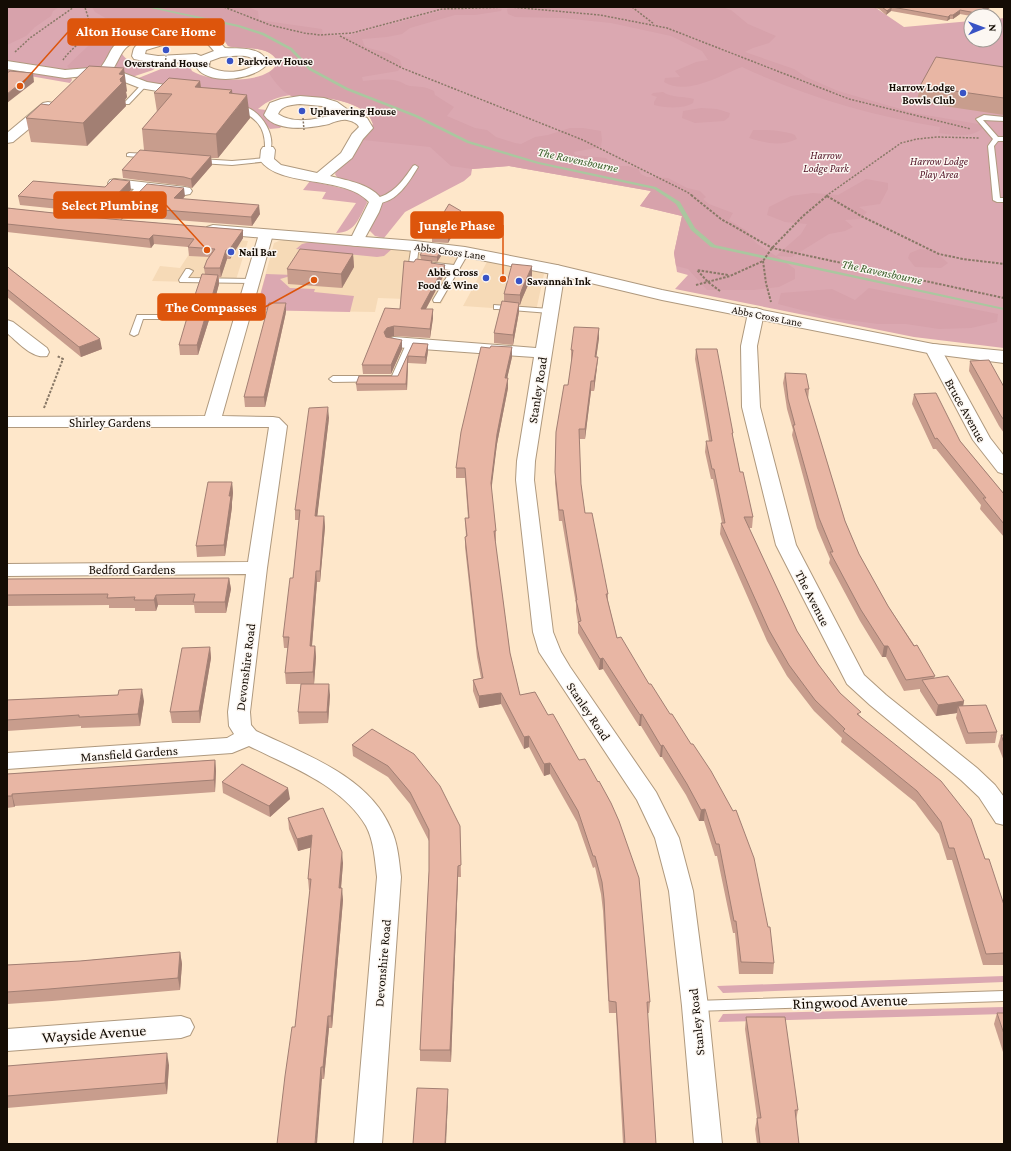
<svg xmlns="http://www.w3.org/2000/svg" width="1011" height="1151" font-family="'Crimson Pro',serif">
	<rect width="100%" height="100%" fill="#fee7ca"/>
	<!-- built -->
	<g fill="#f6dab7">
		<path d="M201,236l47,5 -13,42 -83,-2 8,-15 20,2z"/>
		<path d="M284,240l182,16 -25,48 -8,-1v-3l-55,-2 -3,14 -119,-2 18,-67 5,-2z"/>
		<path d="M488,260l55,13 1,1 -8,37 -73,-5z"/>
	</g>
	<!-- green -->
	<g fill="#dba8b1">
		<path d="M7,7h856l13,1 28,19 67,-6v19h24v-21l9,-1v330l-90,-11 -239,-48 13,-14 -11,-3 -3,-19 8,-37 -42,-10 11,-15 -142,-25 -37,3 -1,6 -7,6 -59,31 -21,26 -9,-2 -7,-7 15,-26 3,-1 1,-2c-9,-3 -14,-10 -23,-13 -9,-3 -25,-4 -29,-13l1,-2 16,-15 21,-33c-2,-5 -4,-10 -9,-13 -12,-9 -33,-13 -48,-14 -8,-1 -17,3 -25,-2 -13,2 -23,5 -33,14l8,1 -1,5 20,9 -5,4 -10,1 -12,-12 -122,-38 25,-10 29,-2 2,4c17,11 78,15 86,-10 -10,-17 -34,-11 -50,-15l-5,-8 -10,-5 -11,-3 -20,-2 -33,2 -17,4 -18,8 -2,10c-11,5 -30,16 -40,19 -16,3 -45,-9 -65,-8z"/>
		<path d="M121,52c6,13 24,13 36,14l-4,4 -21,7 -16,-9 -1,-3z"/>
		<path d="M7,67l64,10 1,3 -2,3 -63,-11z"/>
		<path d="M310,181l45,10 11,6 1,6c-8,15 -12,30 -31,30l20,-30 -34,-4 4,-7 -23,-2z"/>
		<path d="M310,242l82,7 -8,7 -7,1 -81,-8 6,-5z"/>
		<path d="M266,274l28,1 -14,4 10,9 25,1 -1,3 40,4 -4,16 -94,-2z"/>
		<path d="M1004,976v6l-281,11 -6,-7z"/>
		<path d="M1004,1007v7l-286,8 5,-8z"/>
	</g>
	<!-- forest -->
	<g fill="#d7a2ab">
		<path d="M7,7h52l-6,4 -2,5 -16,11 -9,9 -19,9z"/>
		<path d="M92,7h86l2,1 68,-1 10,4 1,9 63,9 1,5 28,3 -1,-2 91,-24 3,-4h52l6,2 -1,2 -26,4h-20l-45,13 -8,6 -15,3 -25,2 3,8 22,6 13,7 2,6 -4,5 -36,6 1,4c11,-1 24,-3 35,0 4,1 7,4 12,5 9,1 15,0 24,5l1,4 19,12 -7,9 28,12 12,2 9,7 19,6 6,1 14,-7 13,-2 22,-7h13l18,3 1,9 -1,7 -27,5 1,3 31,3 7,8h15l10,3 3,5 6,3 21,1 19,10 13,3 6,6 -3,2 6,5 24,9 -4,7 18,11 9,12 20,13 25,-22 6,-10 -22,-2 -18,-7 2,-8 22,-11 22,-3 25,2 28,-16 22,4v6l-8,15 -21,3 8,5 -7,7 -15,1 8,7 -8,4 -16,3 -37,23 -15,-1 18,13v10l-16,8 -26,3h-46l-19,-21 -12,-3 -2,-13 8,-37 -42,-10 11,-15 -142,-25 -37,3 -21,-3 -21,-19 -67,-7 10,-16c-2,-5 -4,-9 -9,-13 -12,-9 -35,-14 -50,-14 -5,0 -13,2 -18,1 -11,-3 -22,-16 -27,-25l7,-6 2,-5c-10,-18 -34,-12 -50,-16l-5,-8c-34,-16 -75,-12 -109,4l-2,10 -7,12 -10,4 -23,3 -5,-5 41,-39 1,-7 -14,-8z"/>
		<path d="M508,7h214l9,3 17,14 28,12 -7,7 -16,5 -8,4 49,17 12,8 32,14 76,22 64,11 7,2c-12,13 -31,9 -46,7l1,-6c-68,-11 -136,-31 -198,-60 -23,9 -55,29 -78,15l1,-4 15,-1 -5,-6 21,-9 12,-2 -6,-9 -31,-15 -60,-13 -49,-5 -47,-1 -7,-3 -1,-4z"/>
		<path d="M663,92c9,6 20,4 31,7l-1,4c-9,6 -28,5 -39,2v-3l3,-5 -6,-2 2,-2z"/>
		<path d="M701,108l16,1 13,4 -1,4 -5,4 -29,2 -13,-5 1,-7z"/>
		<path d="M753,130c15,0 28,0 42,5l2,4c-17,8 -31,4 -48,-1z"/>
		<path d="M920,249l14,2 14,12 -7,5 -26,-1 -7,-9 2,-5z"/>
		<path d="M869,288l129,26 -1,8 -26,6 -32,1 -33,-5h-28l-46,-6 -54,-14 3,-11 51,-4 23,11z"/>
	</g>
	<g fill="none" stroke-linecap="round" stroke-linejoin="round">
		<!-- stream -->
		<path fill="#aac79f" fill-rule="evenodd" d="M146,7h7l86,18 25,8 28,15 19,20 37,20 69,27 52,26 70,21 117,25 24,15 15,26 20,17 289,63v2l-293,-63 -20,-17 -15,-26 -22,-15 -116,-25 -71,-21 -52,-26 -69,-27 -37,-20 -19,-20 -28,-15 -24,-8z"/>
		<defs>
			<g id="service">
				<path d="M142,84l5,1 -18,19h-4v-2z"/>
				<path d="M236,106c20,-3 41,27 34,45l-5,-1c1,-24 -9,-32 -29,-42z"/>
				<path d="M984,115l20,2v4l-21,-1 15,17h6v4h-6l-4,5 6,52h4v4h-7l-4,-2 -5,-54 5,-7 -17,-20z"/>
				<path d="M129,153l19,1 3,2 -3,2 -21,-2v-2z"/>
				<path d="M267,158l2,1v2l-37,4 -32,-2 -3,-2 3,-2 32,2z"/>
				<path d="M415,165l3,2c-9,15 -23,39 -45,36v-4c20,-4 29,-17 40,-33z"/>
				<path d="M412,244h3l4,2 -2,15 37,4 8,-15h3l4,2 -29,50h-6l-1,-2 18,-30 -41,-5 -1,-2z"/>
				<path d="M186,269h3l4,2 -5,7 63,1 4,2 -4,2 -71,-1 -1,-2z"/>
				<path d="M494,305l56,4 4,2 -4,2 -53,-4h-3z"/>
				<path d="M137,315h105l4,2 -4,2h-99l-5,15 -4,2 -4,-2z"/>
				<path d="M407,342h6l1,2 -16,37 -65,1 -4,-3 4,-3h59z"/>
				<path d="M1004,991v10l-309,10 -5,-1 -2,-4 2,-4 5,-1z"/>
			</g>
			<g id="minor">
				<path d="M176,28l24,4 13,4 12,12c15,1 36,-2 43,15 -12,17 -59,23 -71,5l1,-7 -40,3 -24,-5 -2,-3c1,-3 1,-7 3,-9 5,-7 24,-10 31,-9l2,3 -2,3 -20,6 -1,4 13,2 38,-2 5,2 13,-5c-3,-3 -5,-7 -9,-9 -17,-12 -68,-9 -81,8 -4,5 -7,13 -11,19l34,13 43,7 2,3 -2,3 -4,1 -46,-8 -36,-14 -39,4 -58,-9v-8l58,9 36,-3c6,-7 8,-15 13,-21 15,-16 43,-17 62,-18zM232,56c9,0 19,-2 24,7 -11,11 -34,11 -47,4l1,-6 11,-4z"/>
				<path d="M300,96l24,2 13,4 14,10 16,6 6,10 -10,11 -11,19 -22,18c19,5 42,8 53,25l-4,11 -18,33 -5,1 -5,-1 -2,-3 20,-40c-24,-27 -90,-14 -109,-42l1,-10 2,-3h10l2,3 -1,9 7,6 36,8 24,-20 11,-19 7,-7c-2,-4 -7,-6 -12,-7 -6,-1 -13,2 -18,4 -18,4 -52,9 -65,-9l6,-12 11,-4zM300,104l22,2 14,8c-19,5 -41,11 -58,0 4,-9 13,-9 22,-10z"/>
				<path d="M48,102l5,1 1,3 -1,3 -40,33 -6,1v-10l36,-30z"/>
				<path d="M115,179l70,8 5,1 2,3 -2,3 -5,1 -37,-4 -32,33 -5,1 -5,-1 -2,-3 30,-32 -24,-3 -2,-3 2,-3z"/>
				<path d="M266,230l5,1 2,3 -51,182 51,1 6,1 8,8 -20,142 -17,144 1,13 5,6c48,23 113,45 135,98 7,15 8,32 10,48l-19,267h-28l23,-267c-2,-16 -3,-36 -11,-51 -24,-41 -77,-60 -117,-80l-17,7 -225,16v-16l220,-15 7,-4 -5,-8 -1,-14 18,-138 -239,2v-12l241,-2 21,-135h-262v-10l198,-1 54,-182 2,-3z"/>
				<path d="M557,265l5,2 3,3 -30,191 -1,19 19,152 8,20 9,15 86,125 23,46 14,53 15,115 14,138h-28l-12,-138 -13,-115 -14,-53 -18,-38 -98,-148 -6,-20 -17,-152 1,-19 17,-104 -140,-10 -6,-2 -2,-3 2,-3 6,-2 142,11 13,-78 3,-3z"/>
				<path d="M756,308l6,2 2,3 -7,33 3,61 36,138 68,130 22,20 91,73 18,17 9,12v28l-8,-2 -17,-26 -18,-17 -91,-75 -23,-21 -71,-139 -34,-138 -1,-61 7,-33 2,-3z"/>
				<path d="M7,320l6,2 34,26 2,4 -2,4c-15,3 -29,-14 -40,-23z"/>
				<path d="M933,344l6,1 2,4 49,89 14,18v18l-6,-2 -25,-32 -48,-91 2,-4z"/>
				<path d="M181,1016l9,3 4,8 -4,8 -9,3 -174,13v-22z"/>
			</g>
			<path id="tertiary" d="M213,225l202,16 50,6 92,18 105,25 271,54 71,7v12l-71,-9 -271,-54 -105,-25 -92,-18 -50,-6 -208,-18 -2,-3 2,-3z"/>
		</defs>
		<!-- service casing -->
		<use href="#service" stroke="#af997e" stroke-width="2"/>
		<!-- minor casing -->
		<use href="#minor" stroke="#af997e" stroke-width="2"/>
		<!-- tertiary casing -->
		<use href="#tertiary" stroke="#af997e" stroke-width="2"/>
		<!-- path-far1 -->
		<g stroke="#887866" stroke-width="1.5" stroke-dasharray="2 1.5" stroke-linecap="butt">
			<path d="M224,7l46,18 34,8 16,2 32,-2 90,-24 69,-2 89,8 67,13 182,71 122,30"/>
			<path d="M632,7l22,17"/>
			<path d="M340,36l62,32 181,72 104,52 6,4"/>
			<path d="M15,52l15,-14 44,-31"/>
			<path d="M63,60c8,-12 25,-21 26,-37 0,-5 -3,-11 -4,-16"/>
			<path d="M826,196l75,-53 16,-4 20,-2 42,1"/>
		</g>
		<!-- path -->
		<g stroke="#887866" stroke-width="2" stroke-dasharray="2.5 1.5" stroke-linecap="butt">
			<path d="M691,195l30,24 51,29 232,50"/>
			<path d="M827,196l34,20 78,38 24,5 41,5"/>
			<path d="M763,261l3,22 5,19"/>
			<path d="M696,285l34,-9 33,-15 9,-13 31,-32 25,-21"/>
			<path d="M720,291l-12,-9 -11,-12 31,5"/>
			<path d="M44,408l19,-49 -6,-3"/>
		</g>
		<!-- service -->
		<use href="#service" fill="#fff" fill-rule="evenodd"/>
		<!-- minor -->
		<use href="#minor" fill="#fff" fill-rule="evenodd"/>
		<!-- tertiary -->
		<use href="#tertiary" fill="#fff" fill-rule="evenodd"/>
		<!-- path-bridge -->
		<g stroke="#887866" stroke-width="1.5" stroke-dasharray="2 1.5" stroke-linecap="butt">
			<path d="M187,66l23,-2"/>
			<path d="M165,67l1,-11"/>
			<path d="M303,118l1,12"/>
		</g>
	</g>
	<!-- wall -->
	<g fill="#c89d8d">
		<path d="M869,7h122l-13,9h-7l-11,-2 -7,5h-3l-3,2 -56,-10 -5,4 -7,-6z"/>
		<path d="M1004,67v48l-87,-13 3,-16z"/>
		<path d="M200,81l1,6 31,3v4l18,24 -32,40h-7l1,7 -20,23 -7,-2 -62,-8 -1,-8 22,-20 -2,-21 15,-17 -3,-19z"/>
		<path d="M127,91l-1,1 1,5 -2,3 1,6 -39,40 -56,-4 -5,-24 23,-13z"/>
		<path d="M131,190l-23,24 -88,-9 -2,-9z"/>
		<path d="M185,196l-2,3 77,15 -8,12 -126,-10 -1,-9z"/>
		<path d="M7,208l103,11 133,11v8l-13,21h-3l-6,18h-2v7l-8,30h-3l1,6 -11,35h-18l-1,-10 13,-34v-7l13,-30 -1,-6 5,-11 -20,-1 -1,-9 -34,-3 -3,4 -144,-16z"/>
		<path d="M461,211v9l-13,23 -16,-1v-10z"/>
		<path d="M441,251v5l-4,6 -5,-1 1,3 12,1v8l-19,36h7v9l-3,20 -36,-2 -5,1 13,12 -11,25h-28l-1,-9 38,-56 14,-47 7,-3 -1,-4z"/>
		<path d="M353,254l1,13 -12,21 -54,-4 -1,-15z"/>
		<path d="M7,266l95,83 -21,8 -74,-60z"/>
		<path d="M532,266v10l-10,23 -2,6h-1v7l-6,33 -19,-2v-10l10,-32v-7z"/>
		<path d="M286,312l-21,95h-20l-1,-10z"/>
		<path d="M599,328v10l-3,19h2l-1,10 -3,24h-3l-6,48h-6l2,45 4,29 23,81v7l9,37 32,46 125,279 -1,11h-34l-4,-41h-2l-16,-77h-2l-11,-35h-5l-13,-26 -24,-38h-2l-19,-31h-2l-36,-57 -4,1 -21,-37v-10l-2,-12v-7l-14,-83h-3l-4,-38 1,-51 12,-47 4,-25h-1v-10z"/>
		<path d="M413,343l15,1v7l-2,13 -18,-1 -1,27 -50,1 -1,-7 42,-8z"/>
		<path d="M512,347v10l-5,21h1v10l-11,56 -6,44 5,43v10h-1l15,112 10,42 15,-3 115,310 -1,11h-2l9,131h-33l-7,-131h-7l-6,-102 -2,-17 -6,-27 -2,1 -16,-46 -27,-48 -6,2 -15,-29 -5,2 -23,-45 -22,4 -6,-17v-11l8,-2 -4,-21 -12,-110v-10h1l-1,-19h3l-3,-40h-9v-10l34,-120z"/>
		<path d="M696,349l37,84v5l7,34 13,45 -1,11h-3l48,103 21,33 22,29 145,166 19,46v60h-21l-31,-105h-5l-8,-26 -24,-32 -74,-60 1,-4 -28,-27 -27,-35 -20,-35 -47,-107 1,-11h1l-9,-44h-2l-6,-27 1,-11h3l-14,-82z"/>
		<path d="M970,361l34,26v46l-5,-7 -30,-55z"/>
		<path d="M785,373l24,16 -1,11 37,121 14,33 29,52 47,70 -1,2 30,23 -1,5 34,26 -2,11 -29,1 -10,-26 1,-5 -21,3 -16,-25v-2l-16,2 -18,-34h-4l-22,-36 -31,-58 1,-4 -13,-31 -25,-93 1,-5 -6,-21 -4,-26z"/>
		<path d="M914,394l46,47 44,53v43l-24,-28 1,-4 -45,-56h-3l-21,-45z"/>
		<path d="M329,418l-12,98h7l1,11 -5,55h-3l-5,64h3l1,11 -2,27h-28l-1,-11 3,-25h-4l-1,-11 10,-59 6,-58h-4v-10z"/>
		<path d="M232,482l1,11 -1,9v5l-7,49 -28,1 -1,-11z"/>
		<path d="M229,578l2,11 -5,24h-31l-1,-8h-36l-2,6h-21v-3h-26v-3l-102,1v-27z"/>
		<path d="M210,647l1,11 -11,65h-28l-2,-11z"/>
		<path d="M118,695l26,6 -4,25 -59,2v-2l-74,5v-31z"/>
		<path d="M330,695l-2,28 -29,1 -1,-12z"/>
		<path d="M372,729l88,97 1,51h-3l-7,185 -31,-1v-11l9,-179v-30l-19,-37 -22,-27 -35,-21 -1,-11z"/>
		<path d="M1001,735h3v26l-6,-15z"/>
		<path d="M215,760l1,11 -1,21 -200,14 -1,1 -7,1v-34z"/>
		<path d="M222,782l68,17 -20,18 -47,-24z"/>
		<path d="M288,818l55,45 -2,25 2,12 -11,128h-3l-5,51h-2l-27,-52 15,-137h-1l-1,-11 3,-32 -13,4 -9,-22z"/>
		<path d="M180,952l2,12 -2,26 -128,11 -45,3v-39l73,-4z"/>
		<path d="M997,1013h7v42l-10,-31z"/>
		<path d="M746,1017l52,93 -2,10 3,24h-42l-2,-15 2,-11 -12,-89z"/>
		<path d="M169,1065l-2,29 -160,14v-42z"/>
	</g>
	<!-- shaded-wall -->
	<g fill="#a27f73">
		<path d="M892,7l-1,4 -5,4 1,-4z"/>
		<path d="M986,7h5l-13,9h-2v-3z"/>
		<path d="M960,10v4l-7,5v-4z"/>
		<path d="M950,15v4l-3,2 1,-4z"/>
		<path d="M124,68l3,23 -1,1 1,5 -2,3 1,6 -39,40 -4,-23 36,-49z"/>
		<path d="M33,73l1,9 -27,21v-9z"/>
		<path d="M200,81l3,23 -8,-17z"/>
		<path d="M232,90l2,22 13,-17 3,23 -32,40 -2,-24 13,-41z"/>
		<path d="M211,156l1,9 -20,23 -1,-9z"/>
		<path d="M130,181l1,9 -23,24 -1,-9z"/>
		<path d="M184,188l1,8 -10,11 -1,-9z"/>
		<path d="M259,205l1,9 -8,12 -1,-9z"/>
		<path d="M461,211v9l-13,23v-9z"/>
		<path d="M243,230v8l-13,21 -1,-9z"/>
		<path d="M153,235l1,9 -3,4 -2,-9z"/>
		<path d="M226,250l1,9 -6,18 -1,-9z"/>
		<path d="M441,251v5l-4,6v-5z"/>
		<path d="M353,254l1,13 -12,21 -1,-14z"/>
		<path d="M445,265v8l-24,45v-9z"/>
		<path d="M532,266v10l-10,23 -2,6v-10l2,-6z"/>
		<path d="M218,275l1,9 -8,30 -1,-10z"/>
		<path d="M286,303v9l-21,95 -1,-10z"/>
		<path d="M519,303v9l-6,33v-10z"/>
		<path d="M433,309v9l-3,20v-9z"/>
		<path d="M207,311l2,9 -11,35 -1,-10z"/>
		<path d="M394,326v10l-6,2 -3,3 -1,-9 3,-4z"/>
		<path d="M599,328v10l-4,29v-10z"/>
		<path d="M100,339l2,10 -21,8 -2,-10z"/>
		<path d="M402,340v9l-11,25v-9z"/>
		<path d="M428,344v7l-2,13 -1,-7z"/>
		<path d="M512,347v10l-7,31v-10z"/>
		<path d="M408,356v7l-1,27 -1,-6z"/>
		<path d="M598,357l-1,10 -3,24v-10z"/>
		<path d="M508,378v10l-11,56 -6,49v-10l6,-49z"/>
		<path d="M591,381v10l-6,48v-10z"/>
		<path d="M328,407l1,11 -13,109 -1,-11z"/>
		<path d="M232,482l1,11 -1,9v5l-7,49 -1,-11 5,-49z"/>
		<path d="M324,516l1,11 -5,55v-11z"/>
		<path d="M316,571l1,11 -6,75 -1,-11z"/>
		<path d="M229,578l2,11 -5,24 -1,-11z"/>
		<path d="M156,595l2,10 -2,6 -2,-11z"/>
		<path d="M315,646l1,11 -2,27 -1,-12z"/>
		<path d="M884,646h4l-2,11h-4z"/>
		<path d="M210,647l1,11 -11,65 -1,-12z"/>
		<path d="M603,658v11l-4,1 1,-11z"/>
		<path d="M329,684l1,11 -2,28 -1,-11z"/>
		<path d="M142,689l2,12 -4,25 -2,-12z"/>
		<path d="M501,693v11l-22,4v-12z"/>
		<path d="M964,701l-2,11 -4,-6 -1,7 -21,3 2,-11z"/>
		<path d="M642,714l-1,12h-2l1,-11z"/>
		<path d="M529,736v11l-5,2v-12z"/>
		<path d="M663,745l-1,12h-2l1,-11z"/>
		<path d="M215,760l1,11 -1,21 -1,-12z"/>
		<path d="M550,763v11l-6,2v-12z"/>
		<path d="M288,788l2,11 -20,18 -1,-11z"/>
		<path d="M12,794l3,12 -1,1 -2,-11z"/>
		<path d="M705,809l-1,12h-5l2,-11z"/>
		<path d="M312,835l1,12 -15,4 -1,-12z"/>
		<path d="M342,852l1,11 -3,37 -1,-12z"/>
		<path d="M458,866v11l-7,185 -1,-12z"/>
		<path d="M342,888l1,12 -11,128 -1,-12z"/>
		<path d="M180,952l2,12 -2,26 -2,-12z"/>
		<path d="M328,1016l1,12 -5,51 -1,-12z"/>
		<path d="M167,1053l2,12 -2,29 -2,-11z"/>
		<path d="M321,1067l1,12 -5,65h-2z"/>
		<path d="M448,1089v11l-2,44h-1z"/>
	</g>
	<!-- building -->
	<g fill="#e8b6a4" stroke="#a27f73">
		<path d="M882,7h104l-10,6 -16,-3 -7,5h-3l-2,2 -56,-10 -5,4z"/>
		<path d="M936,57l68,10v31l-84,-12z"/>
		<path d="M89,66l35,2 -5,6 5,1 -4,4 1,3h2l-40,41 -57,-5 15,-14 8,1z"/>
		<path d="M10,71l23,2 -26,21v-21z"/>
		<path d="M169,78l31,3 -5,6 37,3 -3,3 18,2 -31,39 -74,-5 30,-35 -18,-1z"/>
		<path d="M140,150l71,6 -20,23 -7,-2 -62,-7z"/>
		<path d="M113,179l17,2 -23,24 -89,-9 15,-15 72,6z"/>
		<path d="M147,184l37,4 -10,10 85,7 -8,12 -126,-10z"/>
		<path d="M449,204l12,7 -13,23 -16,-2z"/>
		<path d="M7,208l103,11 133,11 -14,20h-3l-6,18h-16l3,-8 8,-11 -27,-2 6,-8 -41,-4 -4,4 -142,-15z"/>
		<path d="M300,249l53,5 -12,20 -54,-5z"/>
		<path d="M424,249l17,2 -4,6 -17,-2z"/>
		<path d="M416,259l16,2 -1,2 14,2 -24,44h12l-3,20 -36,-3 -7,2 -3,4 2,5 16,3 -11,25h-29l23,-57 15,1 4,-48 10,1z"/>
		<path d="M512,264l20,2 -10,23 -2,6 -16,-1z"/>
		<path d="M7,266l3,3 90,70 -21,8 -72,-58z"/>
		<path d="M202,274l16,1 -8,29h-18z"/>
		<path d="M502,301l17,2 -6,32 -19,-2z"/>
		<path d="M269,303h17l-22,94h-20z"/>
		<path d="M189,311h18l-10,34h-18z"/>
		<path d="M574,327l25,1 -4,29h3l-4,24h-3l-6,48h-6l2,55 4,29h7l16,81h-2l11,44 4,-1 28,47h2l19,30h2l19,30h2l18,27 22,40 3,-1 18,48 14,69h2l4,36 -33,-1 -5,-41h-2l-15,-77h-3l-11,-35 -4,1 -14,-26 -24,-39 -2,1 -19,-32 -2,1 -37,-57 -3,1 -22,-37 3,-1 -5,-21h1l-14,-90h-4l-4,-38 1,-40 8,-47h4l5,-35h-2z"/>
		<path d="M413,343l15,1 -3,13 -17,-1 -2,28h-50l3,-8h39z"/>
		<path d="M491,346l21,1 -7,31h3l-11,56 -6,49 5,48h-2l16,122 10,42 15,-3 13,23 5,-1 26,46 6,-1 13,23 1,-1 12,22 8,18 20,57 11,124h-3l9,142h-31l-9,-142 -7,-1 -5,-102 -2,-17 -7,-26h-2l-15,-45 -28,-48 -6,1 -15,-28 -5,1 -23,-44 -22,3 -6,-16 10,-2 -6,-32 -12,-109 2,-1 -2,-18h4l-4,-50h-9l5,-36 20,-85 9,1z"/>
		<path d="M696,349h21l16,84h-1l8,39h3l10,45h-9l53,114 21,33 22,29 21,19 -4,2 84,67 30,38 14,40h4l15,46v48l-18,1 -32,-106h-5l-8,-26 -24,-31 -74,-60 2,-2 -30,-29 -26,-35 -20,-35 -48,-107h4l-11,-54h-2l-6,-28h6z"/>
		<path d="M989,360l15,27v33l-3,-4 -31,-55z"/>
		<path d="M785,373l21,1 3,15h-4l40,132 14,33 29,52 26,40 3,-1 18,31 -29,4 -18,-34h-4l-23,-36 -31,-58h3l-14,-34 -26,-93h2l-7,-26z"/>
		<path d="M936,393l24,48 44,53v30l-21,-26h3l-49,-60 -2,1 -21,-45z"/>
		<path d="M328,407l-13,109h9l-4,55h-4l-6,75h5l-2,26 -28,1 4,-36h-6l7,-59h3l7,-68h-5l14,-102z"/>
		<path d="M208,482h24l-3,14h2l-7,49 -28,1z"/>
		<path d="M229,578l-4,24h-32l2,-8 -39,1 -2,5h-20l1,-3 -28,1 1,-4 -101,1v-16z"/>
		<path d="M210,647l-11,64 -29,1 12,-64z"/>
		<path d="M948,676l16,25 -26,4 -16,-25z"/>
		<path d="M301,684h28l-2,28h-29z"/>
		<path d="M142,689l-4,25 -59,3v-2l-72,5v-20l111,-5 1,-5z"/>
		<path d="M986,705l11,27 -29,1 -10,-27z"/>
		<path d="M372,729l42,25 26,32 20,40 1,39 -3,1 -8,184h-30l9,-179v-41l-19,-38 -22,-26 -36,-21z"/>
		<path d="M1001,735h3v8z"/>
		<path d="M215,760l-1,20 -202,14v2h-5v-22z"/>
		<path d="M242,764l46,24 -19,18 -47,-24z"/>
		<path d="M323,808l19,44 -3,36h3l-11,128h-3l-5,51h-2l-6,77h-38l8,-68 7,-49h3l16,-148h-3l4,-44 -15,4 -9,-21z"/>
		<path d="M180,952l-2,26 -129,11 -42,3v-27l73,-4z"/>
		<path d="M997,1013h7v21z"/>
		<path d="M746,1017h39l13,93h-3l4,34h-39l-3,-26h4z"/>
		<path d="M167,1053l-2,30 -158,13v-30z"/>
		<path d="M417,1088l31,1 -3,55h-32z"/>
	</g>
	<!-- markers -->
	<g fill="#3953c5" stroke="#fcf7f2" stroke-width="1.5">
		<circle cx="166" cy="50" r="4"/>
		<circle cx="230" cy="61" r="4"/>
		<circle cx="963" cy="93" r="4"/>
		<circle cx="302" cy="111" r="4"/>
		<circle cx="231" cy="252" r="4"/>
		<circle cx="486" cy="278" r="4"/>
		<circle cx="519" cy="281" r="4"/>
	</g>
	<g text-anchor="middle" stroke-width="3" stroke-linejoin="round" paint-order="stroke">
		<!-- far-poi labels -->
		<g font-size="11" font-weight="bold" fill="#140c04" stroke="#fcf7f2" text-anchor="start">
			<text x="238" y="65">Parkview House</text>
			<text x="166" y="67" text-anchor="middle">Overstrand House</text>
			<text x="955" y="91" text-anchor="end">Harrow Lodge<tspan x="955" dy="13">Bowls Club</tspan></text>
			<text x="310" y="115">Uphavering House</text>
			<text x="239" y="256">Nail Bar</text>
			<text x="478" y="276" text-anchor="end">Abbs Cross<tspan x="478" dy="13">Food &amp; Wine</tspan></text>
			<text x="527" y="285">Savannah Ink</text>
		</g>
		<!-- far-park labels -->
		<g font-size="11" font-style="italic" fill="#511225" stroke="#fcf7f2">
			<text x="826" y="159">Harrow<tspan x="826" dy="13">Lodge Park</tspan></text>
			<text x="939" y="165">Harrow Lodge<tspan x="939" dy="13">Play Area</tspan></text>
		</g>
		<!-- far-street labels -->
		<g font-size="11" fill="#140c04" stroke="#fcf7f2">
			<text transform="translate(450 251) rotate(8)" y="4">Abbs Cross Lane</text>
			<text transform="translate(767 316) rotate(11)" y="4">Abbs Cross Lane</text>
		</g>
		<!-- far-water labels -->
		<g font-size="12" font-style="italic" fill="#395f29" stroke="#fcf7f2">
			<text transform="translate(578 160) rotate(12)" y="4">The Ravensbourne</text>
			<text transform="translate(882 272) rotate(12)" y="4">The Ravensbourne</text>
		</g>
		<!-- street labels -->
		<g font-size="13" fill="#140c04" stroke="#fcf7f2">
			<text transform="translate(537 390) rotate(-81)" y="5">Stanley Road</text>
			<text transform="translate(966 410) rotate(61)" y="5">Bruce Avenue</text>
			<text x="110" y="427">Shirley Gardens</text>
			<text x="132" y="574">Bedford Gardens</text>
			<text transform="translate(813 598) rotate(63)" y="5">The Avenue</text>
			<text transform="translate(245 667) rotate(-83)" y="5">Devonshire Road</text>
			<text transform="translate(589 711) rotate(56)" y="5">Stanley Road</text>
			<text transform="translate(129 753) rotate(-4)" y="5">Mansfield Gardens</text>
			<text transform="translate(382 963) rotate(-85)" y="5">Devonshire Road</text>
			<text transform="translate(696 1022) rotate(-96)" y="5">Stanley Road</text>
		</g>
		<!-- near-street labels -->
		<g font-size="16" fill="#140c04" stroke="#fcf7f2">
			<text transform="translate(850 1001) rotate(-2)" y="6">Ringwood Avenue</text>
			<text transform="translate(94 1033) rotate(-4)" y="6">Wayside Avenue</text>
		</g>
	</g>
	<!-- callouts -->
	<path fill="none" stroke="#dd550c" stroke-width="1.5" d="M20 86L68 32M207 250L166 205M503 279L503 225M314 280L265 307"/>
	<g fill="#dd550c" stroke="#fcf7f2" stroke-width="1.5">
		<circle cx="20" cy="86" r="4"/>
		<circle cx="207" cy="250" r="4"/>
		<circle cx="503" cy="279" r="4"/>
		<circle cx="314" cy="280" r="4"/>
	</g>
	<g fill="#dd550c" stroke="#dd550c" stroke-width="1.5">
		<rect x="68" y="19" width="156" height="26" rx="4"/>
		<rect x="54" y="192" width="112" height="26" rx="4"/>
		<rect x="411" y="212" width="92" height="26" rx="4"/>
		<rect x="158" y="294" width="107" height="26" rx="4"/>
	</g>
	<g font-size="14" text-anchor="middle" font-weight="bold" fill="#fff">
		<text x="146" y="36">Alton House Care Home</text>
		<text x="110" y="210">Select Plumbing</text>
		<text x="457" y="230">Jungle Phase</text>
		<text x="211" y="312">The Compasses</text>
	</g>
	<!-- border -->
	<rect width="1011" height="1151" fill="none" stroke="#140c04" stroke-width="16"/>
	<!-- north arrow -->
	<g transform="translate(983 28) rotate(89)"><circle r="19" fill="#fcf7f2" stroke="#9f9993"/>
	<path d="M0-3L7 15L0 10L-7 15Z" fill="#3953c5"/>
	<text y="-6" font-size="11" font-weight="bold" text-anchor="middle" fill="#140c04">N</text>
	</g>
</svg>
